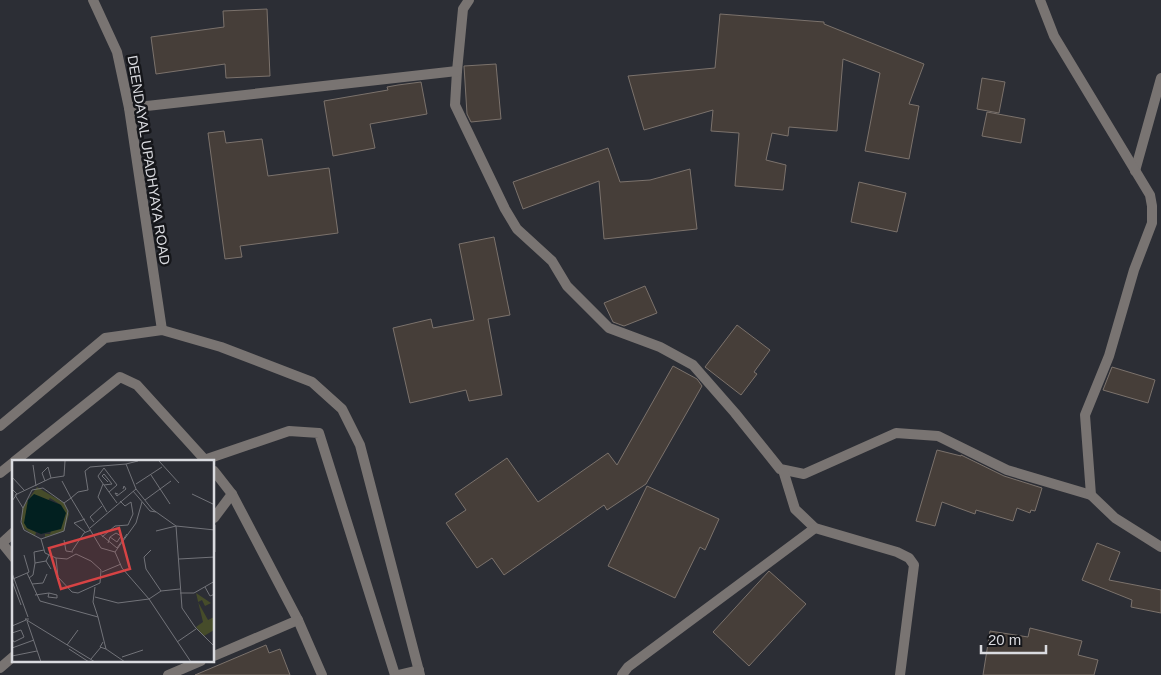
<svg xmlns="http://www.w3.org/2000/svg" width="1161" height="675" font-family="Helvetica,sans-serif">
	<rect width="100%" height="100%" fill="#2c2e35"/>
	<!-- building -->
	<g fill="#463e39" stroke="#7b726c">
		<path d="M267,9l3,67 -44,2 -1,-14 -69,10 -5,-37 73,-10 -1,-16z"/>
		<path d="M720,14l104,8v2l100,40 -15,40 10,2 -10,53 -44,-8 15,-78 -37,-14 -6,72 -48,-4 -1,9 -16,-3 -6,27 20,5 -3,25 -48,-4 4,-53 -28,-2 2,-21 -69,20 -16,-54 87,-8z"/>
		<path d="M496,64l5,55 -30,3 -4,-8 -3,-48z"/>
		<path d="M982,78l23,4 -6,31 -22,-4z"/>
		<path d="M421,82l6,32 -57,10 5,24 -42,8 -9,-55 64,-11 -1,-3 11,-2z"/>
		<path d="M987,112l38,7 -4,24 -39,-7z"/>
		<path d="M224,131l2,12 36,-4 6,37 61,-8 9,65 -98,13 2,11 -17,2 -17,-126z"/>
		<path d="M608,148l12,34 30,-2 40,-11 7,60 -93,10 -5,-58 -76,28 -10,-27z"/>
		<path d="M859,182l47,11 -9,39 -46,-10z"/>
		<path d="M494,237l16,78 -22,4 14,76 -33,6 -3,-11 -56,13 -17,-75 38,-9 2,9 41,-8 -15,-76z"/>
		<path d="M645,286l12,27 -33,13 -11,-4 -9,-19z"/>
		<path d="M737,325l33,25 -16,22 3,2 -16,21 -36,-28z"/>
		<path d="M673,366l24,13 5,7 -56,98 -39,26 -3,-5 -100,70 -12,-17 -15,10 -31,-45 20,-13 -11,-16 52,-36 31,44 70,-49 9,12z"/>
		<path d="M1112,367l43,13 -7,23 -45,-13z"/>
		<path d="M937,450l24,6v-1l43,21 38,12 -7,23 -4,-1 -1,3 -13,-5 -4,13 -37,-11 -1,4 -33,-12 -7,24 -19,-5z"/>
		<path d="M647,486l72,33 -14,31 -5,-3 -25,51 -67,-32z"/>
		<path d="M1097,543l23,9 -11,28 52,10v23l-30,-6 1,-7 -50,-20z"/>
		<path d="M769,571l37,33 -57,62 -36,-34z"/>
		<path d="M1030,628l52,13 -4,14 20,5 -4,15h-111l7,-44 38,6z"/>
		<path d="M266,645l3,8 11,-4 10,26h-95z"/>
	</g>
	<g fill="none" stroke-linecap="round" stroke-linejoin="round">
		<!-- service -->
		<path stroke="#797472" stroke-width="10" d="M1135,171l26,-93"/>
		<!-- minor -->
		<g stroke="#797472" stroke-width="10">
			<path d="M93,0l24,52 12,56 33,222"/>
			<path d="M469,0l-6,9 -6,62 -2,34 50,104 12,20 35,32 15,25 42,42 51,19 33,18 42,48 45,56 24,5 92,-41 42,3 69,34 84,25"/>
			<path d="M1040,0l14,36 96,159 2,11v17l-18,47 -25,86 -24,59 6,80 24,23 46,29"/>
			<path d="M129,108l328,-37"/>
			<path d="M0,426l105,-88 57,-8 59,17 91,35 30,27 18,36 60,230"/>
			<path d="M204,460l85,-29 30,2 76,242"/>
			<path d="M15,461l105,-84 17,8 69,76"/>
			<path d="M783,470l12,39 20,19 82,24 12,6 5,7 -14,110"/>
			<path d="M214,471l18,23 66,126 24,55"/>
			<path d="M0,473l14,-11"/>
			<path d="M214,518l18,-24"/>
			<path d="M14,532l-12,11 12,15"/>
			<path d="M214,656l84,-36"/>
			<path d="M0,668l14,-12"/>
			<path d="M168,675l33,-14"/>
			<path d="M398,675l21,-5"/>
			<path d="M622,675l6,-8 187,-139"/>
		</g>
	</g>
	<g text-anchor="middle" stroke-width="5" stroke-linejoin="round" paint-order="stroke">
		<!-- street labels -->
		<g font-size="14" fill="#dadbe0" stroke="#15161a">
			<text transform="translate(149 160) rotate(81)" y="5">DEENDAYAL UPADHYAYA ROAD</text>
		</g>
	</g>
	<!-- overview -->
	<g transform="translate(12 460)">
		<rect width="202" height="202" fill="#2c2e35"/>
		<path d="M25,27l27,16 5,11 -5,17 -19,6v-3h5l11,-29 -11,-7 -23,30 9,4 -1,4 -13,-9v-18zM184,133l15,10 -6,3 -3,-6 -4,2 10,18 6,-3v13l-10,6 -8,-9 7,-5z" fill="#464c2a"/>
		<path d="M22,34l27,11 5,8 -5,16 -20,5 -14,-6 -3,-5 4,-23z" fill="#022020"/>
		<path fill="none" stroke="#727379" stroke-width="1" d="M126,1l-12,3 10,25 16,20 24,17M147,1l20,22M21,5l3,21M139,15l19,29M0,17l12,13M33,21l-3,-8 6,-6 3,11M50,21l9,17 7,-6 10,-2 -3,-19 5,-4 36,-3M91,24l-5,13 9,15M124,24l26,-17M92,25l8,-1 -8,-10 -2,2 6,6M0,29l5,5 -5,7M121,31l17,20 6,1M97,32l8,-7 -13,-17 -6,8 1,2 10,14 8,11M106,34l-3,-1 2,3 9,-7 -2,-3 -1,3M180,34l23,11M133,40l26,-19M52,43l7,-5 30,50 14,4 21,-29 6,-21M11,48l9,-18 11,-2 21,15 4,8 -4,20 -23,8 -17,-9 -3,-8 2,-14 -8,-13 36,-17 13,-2 1,-15M73,59l-11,4 11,9M82,62l-4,-5 12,-11M203,65v27M164,66l6,82 13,19 20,20M78,68l46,-39M144,71l20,-5 39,4M82,76l5,-3 18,15 10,-14M90,77l13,-11 13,-1 5,-11 -2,-12 -6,4 -5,-5M29,79l4,14 11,5 2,19 14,15 6,1 22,-10 1,-13 -10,-9 -15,-7 -9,5 -11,-1M52,80l2,11 7,1M96,83l2,-6 6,-4 5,3 -4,6 -7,-5M32,90l-10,2 1,11 11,-2M139,90l-7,7 2,12 15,22M60,91l12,-18 7,-3M103,92l7,16 27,31 42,63M12,95l5,17 -2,1M37,95l-3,6 5,8M167,99l36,-2M90,112l19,-8M0,113l16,44M17,118l4,-3 2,-12M1,119l14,-6 13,28 58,16 8,32 -6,-2 3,-5M0,121l9,24M20,124l11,-1 4,-9M83,127l-2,15 5,15M193,127l5,9 5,-2M168,133h14l21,-12M23,135l14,-2 8,2v3l-9,-1 1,-4M83,137l23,6 31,-4 12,-8 19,-2M17,159h-4l70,43M15,161l14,41M0,166l14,-6M0,173l9,-3 3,7 -10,5 -2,-3M165,182l19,-13M55,185l11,-15M0,188l22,-8M57,189l20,13M94,189l19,13M0,196l25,-5M110,197l21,-7M79,199l10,-12"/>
		<path fill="#d74344" fill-opacity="0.15" stroke="#d74344" stroke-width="2.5" d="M107,68l11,41 -69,20 -12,-41z"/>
		<rect width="202" height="202" fill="none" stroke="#dadbe0" stroke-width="2.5"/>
	</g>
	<!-- scale -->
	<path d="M981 645v8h65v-8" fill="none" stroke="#dadbe0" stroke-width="2.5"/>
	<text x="988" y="645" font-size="15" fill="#dadbe0" stroke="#15161a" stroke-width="4" paint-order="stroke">20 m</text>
</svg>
